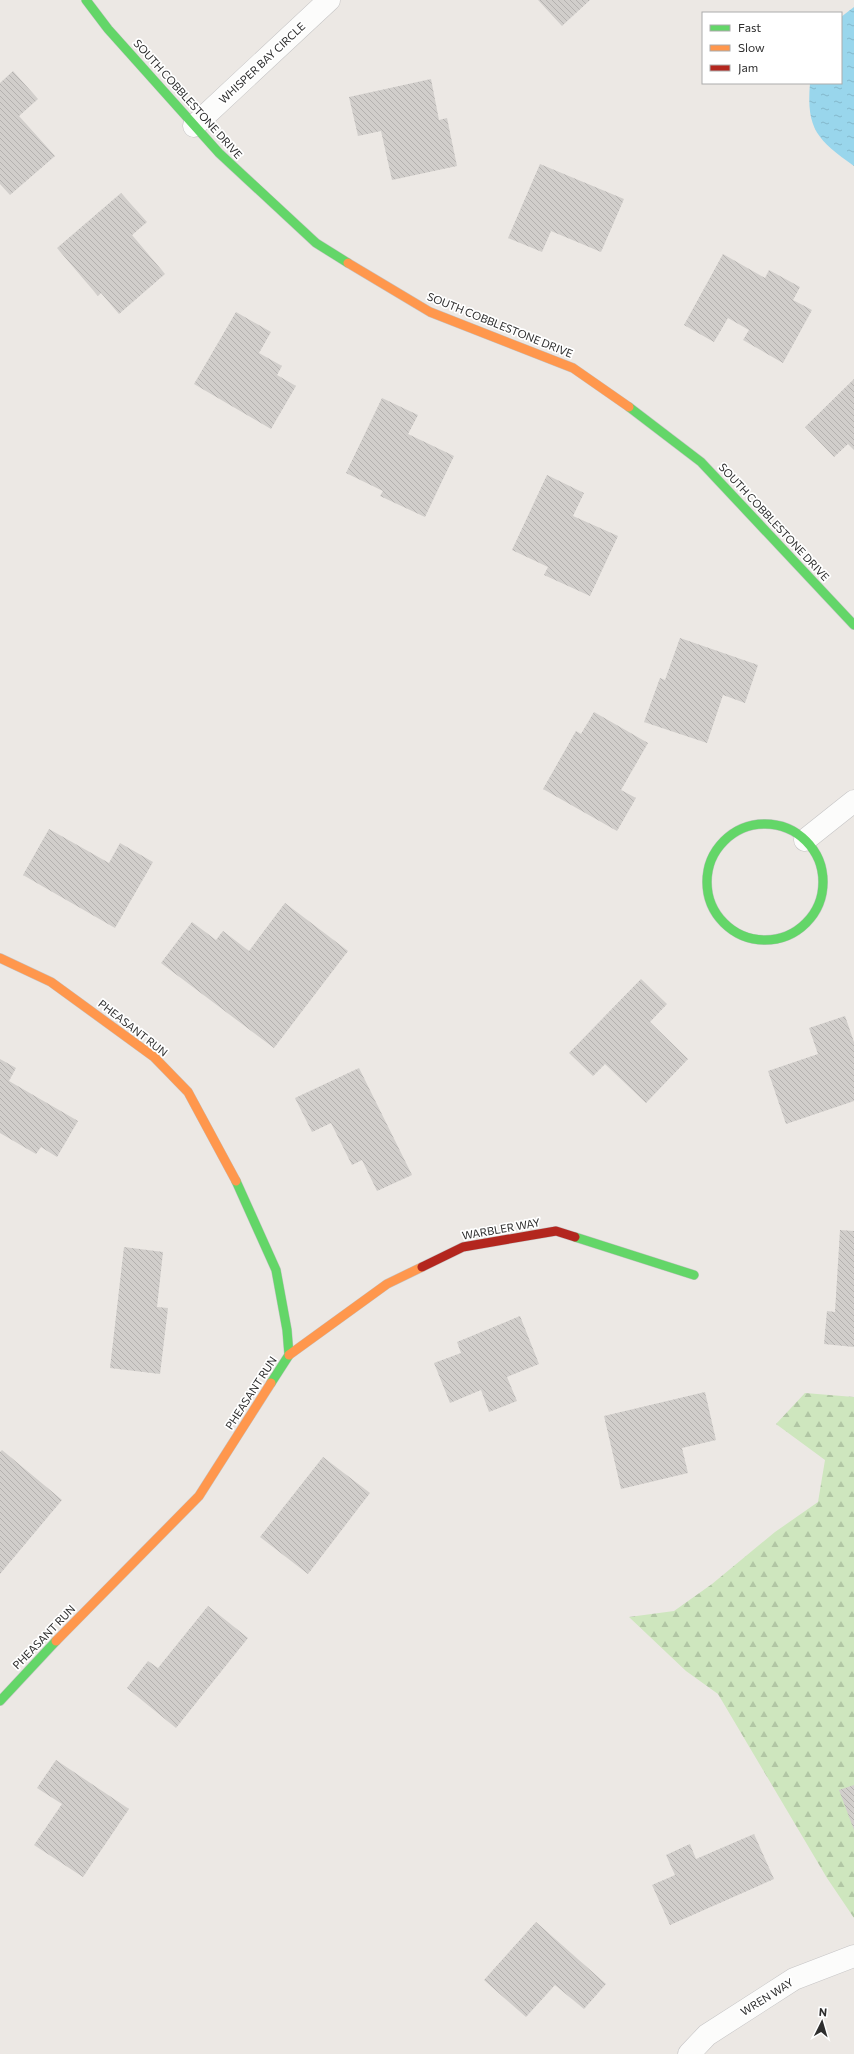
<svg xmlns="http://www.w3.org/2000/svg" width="854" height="2054" font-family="Commissioner,sans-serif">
	<defs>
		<pattern id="forest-firs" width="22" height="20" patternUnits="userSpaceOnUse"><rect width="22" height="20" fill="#cee6be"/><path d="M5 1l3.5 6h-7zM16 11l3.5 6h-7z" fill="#b1c6a4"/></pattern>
		<pattern id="water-ripples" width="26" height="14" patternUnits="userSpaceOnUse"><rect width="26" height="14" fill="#99d6ec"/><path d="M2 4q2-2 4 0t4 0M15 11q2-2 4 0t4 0" fill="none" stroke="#84b8cb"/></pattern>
		<pattern id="building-back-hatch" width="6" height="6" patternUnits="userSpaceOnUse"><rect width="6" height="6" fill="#d1cecb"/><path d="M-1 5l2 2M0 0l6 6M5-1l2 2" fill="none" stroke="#b4b1af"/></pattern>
	</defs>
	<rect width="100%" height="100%" fill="#ece8e4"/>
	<!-- forest -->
	<path fill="url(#forest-firs)" d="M805,1393l49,4v521l-27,-40 -109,-184 -32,-23 -57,-54 45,-6 38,-27 63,-52 43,-30 7,-42 -49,-36z"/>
	<!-- water -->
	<path fill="url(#water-ripples)" d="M854,7v159c-36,-26 -48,-36 -44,-83h31v-66z"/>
	<!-- building -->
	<g fill="url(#building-back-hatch)">
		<path d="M538,0h52l-28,26z"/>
		<path d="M13,71l25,28 -19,17 36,40 -45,39 -10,-11v-101z"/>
		<path d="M431,79l8,41 8,-2 10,48 -65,14 -11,-49 -23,5 -9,-39z"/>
		<path d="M540,164l84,35 -23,53 -50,-21 -9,21 -34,-14z"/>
		<path d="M121,193l26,29 -15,13 33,39 -46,40 -18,-21 -3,3 -41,-48z"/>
		<path d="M723,254l42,24 4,-8 31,17 -7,13 19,10 -29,53 -40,-23 6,-10 -21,-12 -14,24 -30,-17z"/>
		<path d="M236,312l35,20 -12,21 23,13 -5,9 19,11 -25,43 -77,-45z"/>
		<path d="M854,379v71l-6,-6 -14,13 -29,-30z"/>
		<path d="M382,398l36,17 -10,19 46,22 -29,61 -45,-21 3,-5 -37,-18z"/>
		<path d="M547,475l37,18 -11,23 45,20 -28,60 -46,-21 4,-8 -36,-17z"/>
		<path d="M680,638l78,27 -13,38 -22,-8 -16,48 -63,-21 16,-44 5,2z"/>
		<path d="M594,712l54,31 -27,47 15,8 -19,33 -74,-42 33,-58 5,3z"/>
		<path d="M49,829l60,34 11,-20 33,19 -38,66 -92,-53z"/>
		<path d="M285,903l63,48 -74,97 -113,-85 31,-41 24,18 7,-9 26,20z"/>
		<path d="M641,979l26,25 -17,18 38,37 -42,44 -41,-39 -12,12 -24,-23z"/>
		<path d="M845,1016l9,26v59l-68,23 -18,-53 50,-17 -9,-26z"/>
		<path d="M0,1059l16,9 -7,13 69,40 -21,36 -16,-10 -5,7 -36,-21z"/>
		<path d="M359,1068l53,107 -35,16 -15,-31 -10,5 -21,-42 -19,9 -17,-34z"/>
		<path d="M840,1230l14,1v116l-30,-3 3,-33 8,1z"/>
		<path d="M124,1247l39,5 -6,55 11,1 -8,66 -50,-6z"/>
		<path d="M520,1316l19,48 -32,13 10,24 -28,11 -8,-22 -31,13 -16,-40 27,-10 -4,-11z"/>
		<path d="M705,1392l11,48 -34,8 6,25 -67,16 -17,-73z"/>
		<path d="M2,1450l60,50 -62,74v-122z"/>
		<path d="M323,1457l47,36 -62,81 -48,-37z"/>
		<path d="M208,1606l40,32 -72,90 -49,-40 21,-27 10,7z"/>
		<path d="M56,1760l73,49 -46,68 -49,-32 28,-41 -25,-16z"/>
		<path d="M854,1785v45l-15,-40z"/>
		<path d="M754,1834l20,45 -104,46 -18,-40 23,-10 -9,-20 24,-11 6,15z"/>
		<path d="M536,1922l70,62 -22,25 -29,-24 -29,32 -42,-37z"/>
	</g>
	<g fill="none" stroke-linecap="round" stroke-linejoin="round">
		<defs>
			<g id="street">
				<path d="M194,126l135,-126"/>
				<path d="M805,840l49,-39"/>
				<path d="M689,2054l18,-19 87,-56 60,-23"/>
			</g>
			<g id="fast">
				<path d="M86,0l22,29 111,124 97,90 32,20"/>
				<path d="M629,407l72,55 153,163"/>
				<circle cx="765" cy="882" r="58"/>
				<path d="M236,1181l40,89 11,60 2,25 -18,28"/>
				<path d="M575,1237l119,38"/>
				<path d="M0,1701l56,-60"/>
			</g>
			<g id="slow">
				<path d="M348,263l82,49 143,56 56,39"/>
				<path d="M0,958l51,24 103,75 34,35 48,89"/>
				<path d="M289,1355l98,-71 35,-17"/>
				<path d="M56,1641l143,-145 72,-113"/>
			</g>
			<path id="jam" d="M422,1267l41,-20 93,-16 19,6"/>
		</defs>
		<!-- street casing -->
		<use href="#street" stroke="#c5c4c5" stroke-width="23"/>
		<!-- fast casing -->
		<use href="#fast" stroke="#c5c4c5" stroke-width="10"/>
		<!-- slow casing -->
		<use href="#slow" stroke="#c5c4c5" stroke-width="10"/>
		<!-- jam casing -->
		<use href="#jam" stroke="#c5c4c5" stroke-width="10"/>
		<!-- street -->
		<use href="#street" stroke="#fcfcfb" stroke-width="22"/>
		<!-- fast -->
		<use href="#fast" stroke="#63d668" stroke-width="9"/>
		<!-- slow -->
		<use href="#slow" stroke="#ff974d" stroke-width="9"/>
		<!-- jam -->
		<use href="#jam" stroke="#b3261e" stroke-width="9"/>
	</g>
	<g text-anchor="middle" stroke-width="3.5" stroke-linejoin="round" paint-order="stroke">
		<!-- street labels -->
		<g font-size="11" fill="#2e2e2e" stroke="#fff">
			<text transform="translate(262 63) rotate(-43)" y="4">WHISPER BAY CIRCLE</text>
			<text transform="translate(188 99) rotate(48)" y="4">SOUTH COBBLESTONE DRIVE</text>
			<text transform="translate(500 325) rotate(22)" y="4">SOUTH COBBLESTONE DRIVE</text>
			<text transform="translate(774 522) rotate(47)" y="4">SOUTH COBBLESTONE DRIVE</text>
			<text transform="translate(133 1028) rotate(38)" y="4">PHEASANT RUN</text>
			<text transform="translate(501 1229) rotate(-10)" y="4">WARBLER WAY</text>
			<text transform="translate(251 1393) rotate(-57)" y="4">PHEASANT RUN</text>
			<text transform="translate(44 1637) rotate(-46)" y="4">PHEASANT RUN</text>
			<text transform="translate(767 1997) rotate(-32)" y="4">WREN WAY</text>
		</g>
	</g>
	<!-- legend -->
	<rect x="702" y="12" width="140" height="72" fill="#ffffff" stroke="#ababab"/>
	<rect x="710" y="25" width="20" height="6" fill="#63d668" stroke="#ababab"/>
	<text x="738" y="32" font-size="12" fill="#2e2e2e">Fast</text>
	<rect x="710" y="45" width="20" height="6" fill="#ff974d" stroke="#ababab"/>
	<text x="738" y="52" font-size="12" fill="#2e2e2e">Slow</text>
	<rect x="710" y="65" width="20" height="6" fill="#b3261e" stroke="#ababab"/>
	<text x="738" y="72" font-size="12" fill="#2e2e2e">Jam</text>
	<!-- north arrow -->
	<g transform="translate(822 2022) rotate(5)" stroke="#ffffff" stroke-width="3" paint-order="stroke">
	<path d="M0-3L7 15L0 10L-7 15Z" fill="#2e2e2e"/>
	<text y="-6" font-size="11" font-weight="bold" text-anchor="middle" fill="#2e2e2e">N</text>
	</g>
</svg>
